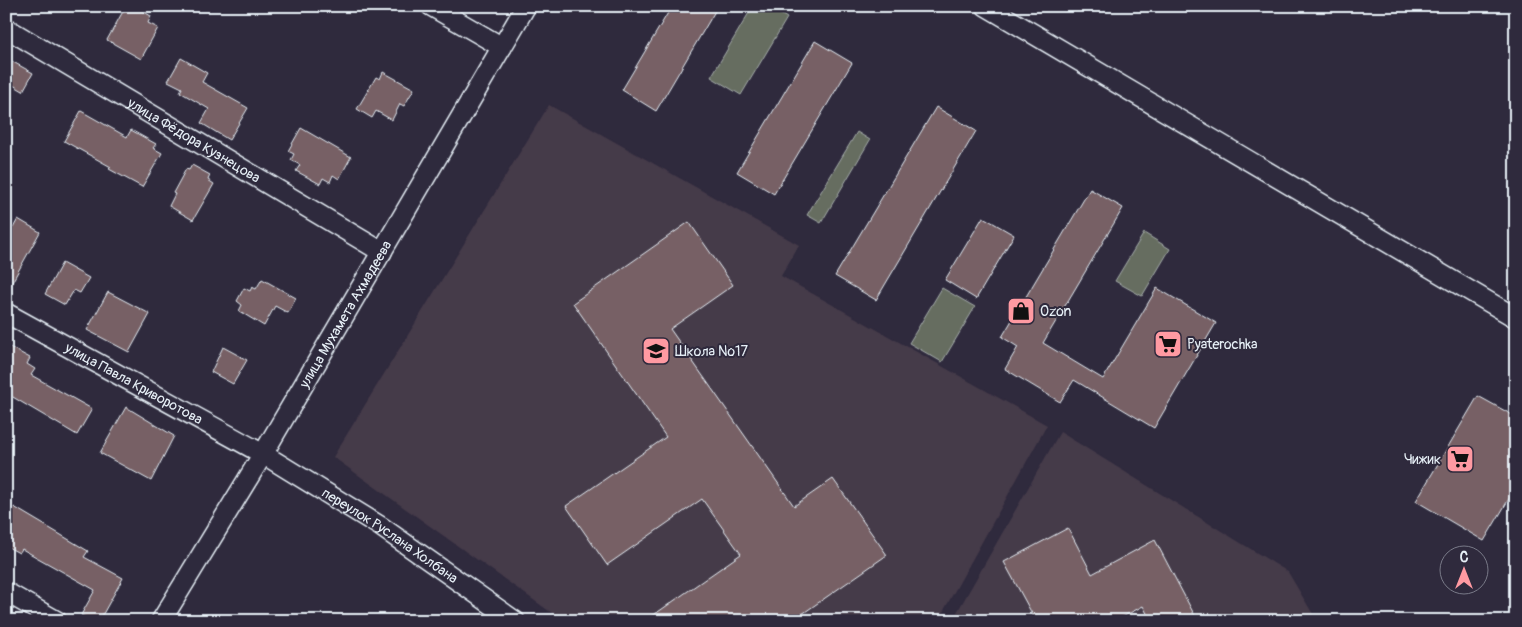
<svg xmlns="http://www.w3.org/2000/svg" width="1522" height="627" font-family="Pangolin,sans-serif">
	<rect width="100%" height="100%" fill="#2f2a3d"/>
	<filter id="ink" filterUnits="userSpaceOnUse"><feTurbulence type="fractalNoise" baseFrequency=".02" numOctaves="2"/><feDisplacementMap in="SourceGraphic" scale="10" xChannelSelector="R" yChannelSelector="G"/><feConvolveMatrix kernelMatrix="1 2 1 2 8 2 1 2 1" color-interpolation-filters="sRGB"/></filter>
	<g filter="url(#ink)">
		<!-- built -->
		<g fill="#453a49">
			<path d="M549,105l250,140 -18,31 266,149 -109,196h-375l-230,-164z"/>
			<path d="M1060,432l228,140 29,49h-365z"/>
		</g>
		<!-- green -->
		<g fill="#666d60" stroke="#a7afac">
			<path d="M753,6h15l19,12 -46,77 -30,-18z"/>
			<path d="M857,132l13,8 -49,83 -14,-8z"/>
			<path d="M1144,233l26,16 -28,47 -27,-15z"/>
			<path d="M942,288l33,19 -33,55 -33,-19z"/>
		</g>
		<!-- building -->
		<g fill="#776165" stroke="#e8f1f8">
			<path d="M126,6h8l17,10 -3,7 10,5 -17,31 -34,-19z"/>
			<path d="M672,6h46l-62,105 -34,-21z"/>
			<path d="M815,41l37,22 -78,131 -37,-22z"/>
			<path d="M6,58l27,15 -10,18 -17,-10z"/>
			<path d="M181,58l26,15 -5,9 46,26 -19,32 -28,-17 8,-14 -29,-17 2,-4 -14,-7z"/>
			<path d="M383,72l31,17 -10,17 -4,-2 -8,16 -16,-9 -4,7 -15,-9 19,-32 4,2z"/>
			<path d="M936,107l40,24 -100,169 -41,-24z"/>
			<path d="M81,111l46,26 4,-7 25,14 -3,4 9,5 -20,34 -33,-18 2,-2 -47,-26z"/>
			<path d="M301,128l50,29 -12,22 -6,-4 -3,7 -7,-4 -3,6 -24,-13 4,-6 -9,-5 3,-6 -6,-3z"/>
			<path d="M192,165l18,10 -2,5 6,4 -21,36 -24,-14 6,-12 -2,-1 13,-24 3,1z"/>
			<path d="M1090,189l33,19 -80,135 60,36 54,-91 59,35 -62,105 -80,-48 -14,22 -55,-33 13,-22 -16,-10z"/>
			<path d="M983,217l31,18 -38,64 -31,-19z"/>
			<path d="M18,219l22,13 -34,61v-69l7,4z"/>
			<path d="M689,222l44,63 -63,44 124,177 39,-27 54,76 -95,66h-147l96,-67 -39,-55 -95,66 -41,-59 100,-69 -93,-134z"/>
			<path d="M62,263l27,15 -9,15 -6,-3 -9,15 -20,-11z"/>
			<path d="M262,279l34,19 -8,15 -13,-7 -11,20 -25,-15 3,-6 -5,-4 7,-13 6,3 2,-4 4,2z"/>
			<path d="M108,292l42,22 -21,38 -42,-22z"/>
			<path d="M6,345l24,13 -3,6 8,5 -4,6 61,34 -15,26 -71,-42z"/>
			<path d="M223,347l24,13 -14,24 -22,-12z"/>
			<path d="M1478,396l38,21v70l-32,54 -68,-40z"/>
			<path d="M126,407l48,29 -23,45 -51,-28z"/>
			<path d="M14,507l74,44 -4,6 39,21 -24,43h-6l-12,-6 14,-25 -73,-41 -3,4 -13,-7v-24z"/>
			<path d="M1068,528l24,46 63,-34 40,76 -9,5h-35l-8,-15 -28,15h-79l-32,-59z"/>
		</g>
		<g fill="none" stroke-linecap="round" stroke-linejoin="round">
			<defs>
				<g id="street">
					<path d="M431,6l71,41"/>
					<path d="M986,6l530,312"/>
					<path id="s1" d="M6,28l376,224"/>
					<path id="s2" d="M6,313l257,141 117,72 135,95"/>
					<path d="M6,592l51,29"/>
					<path id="s3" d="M161,621l102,-167 263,-448"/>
				</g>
			</defs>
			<!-- street casing -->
			<use href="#street" stroke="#e8f1f8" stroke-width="22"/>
			<!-- street -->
			<use href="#street" stroke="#2f2a3d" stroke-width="19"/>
		</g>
	</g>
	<!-- icons -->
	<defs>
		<symbol id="shop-square" viewBox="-11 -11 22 22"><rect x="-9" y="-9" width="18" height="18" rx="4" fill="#ff9aa2" stroke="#2f2a3d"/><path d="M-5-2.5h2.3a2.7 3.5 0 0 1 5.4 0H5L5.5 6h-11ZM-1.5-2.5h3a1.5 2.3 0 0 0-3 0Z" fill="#111"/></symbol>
		<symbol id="supermarket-square" viewBox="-11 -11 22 22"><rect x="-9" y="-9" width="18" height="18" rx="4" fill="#ff9aa2" stroke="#2f2a3d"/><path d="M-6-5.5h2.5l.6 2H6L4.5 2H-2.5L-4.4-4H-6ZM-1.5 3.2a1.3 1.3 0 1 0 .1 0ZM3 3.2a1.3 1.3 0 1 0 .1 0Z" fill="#111"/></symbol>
		<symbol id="school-square" viewBox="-11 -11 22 22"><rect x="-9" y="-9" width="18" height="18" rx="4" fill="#ff9aa2" stroke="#2f2a3d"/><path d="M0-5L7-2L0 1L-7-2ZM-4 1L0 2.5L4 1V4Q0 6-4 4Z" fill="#111"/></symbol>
	</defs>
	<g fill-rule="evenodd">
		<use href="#shop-square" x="1005" y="295" width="32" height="32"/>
		<use href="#supermarket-square" x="1152" y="328" width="32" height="32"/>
		<use href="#school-square" x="640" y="335" width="32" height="32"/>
		<use href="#supermarket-square" x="1444" y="443" width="32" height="32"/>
	</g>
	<g text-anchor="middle" stroke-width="4" stroke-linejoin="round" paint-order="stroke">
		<!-- street labels -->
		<g font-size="14" fill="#e8f1f8" stroke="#2f2a3d">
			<text dy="5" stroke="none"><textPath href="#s1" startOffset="219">улица Фёдора Кузнецова</textPath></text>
			<text dy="5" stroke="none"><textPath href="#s3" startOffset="358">улица Мухамета Ахмадеева</textPath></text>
			<text dy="5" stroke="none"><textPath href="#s2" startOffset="146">улица Павла Криворотова</textPath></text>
			<text dy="5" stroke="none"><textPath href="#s2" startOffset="444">переулок Руслана Холбана</textPath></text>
		</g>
		<!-- poi labels -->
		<g font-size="14" fill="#e8f1f8" stroke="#2f2a3d" text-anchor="start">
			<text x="1040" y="316">Ozon</text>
			<text x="1187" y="349">Pyaterochka</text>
			<text x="675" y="356">Школа №17</text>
			<text x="1441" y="464" text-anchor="end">Чижик</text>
		</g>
	</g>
	<!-- margin -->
	<rect width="1522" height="627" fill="none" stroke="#2f2a3d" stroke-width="25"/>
	<rect x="12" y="12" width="1497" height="602" fill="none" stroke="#e8f1f8" stroke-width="2" filter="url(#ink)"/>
	<!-- north arrow -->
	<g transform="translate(1464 570)"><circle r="24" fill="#2f2a3d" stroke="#797a88"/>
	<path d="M0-4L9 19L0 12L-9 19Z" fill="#ff9aa2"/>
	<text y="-8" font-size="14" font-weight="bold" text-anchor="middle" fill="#e8f1f8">С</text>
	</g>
</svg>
